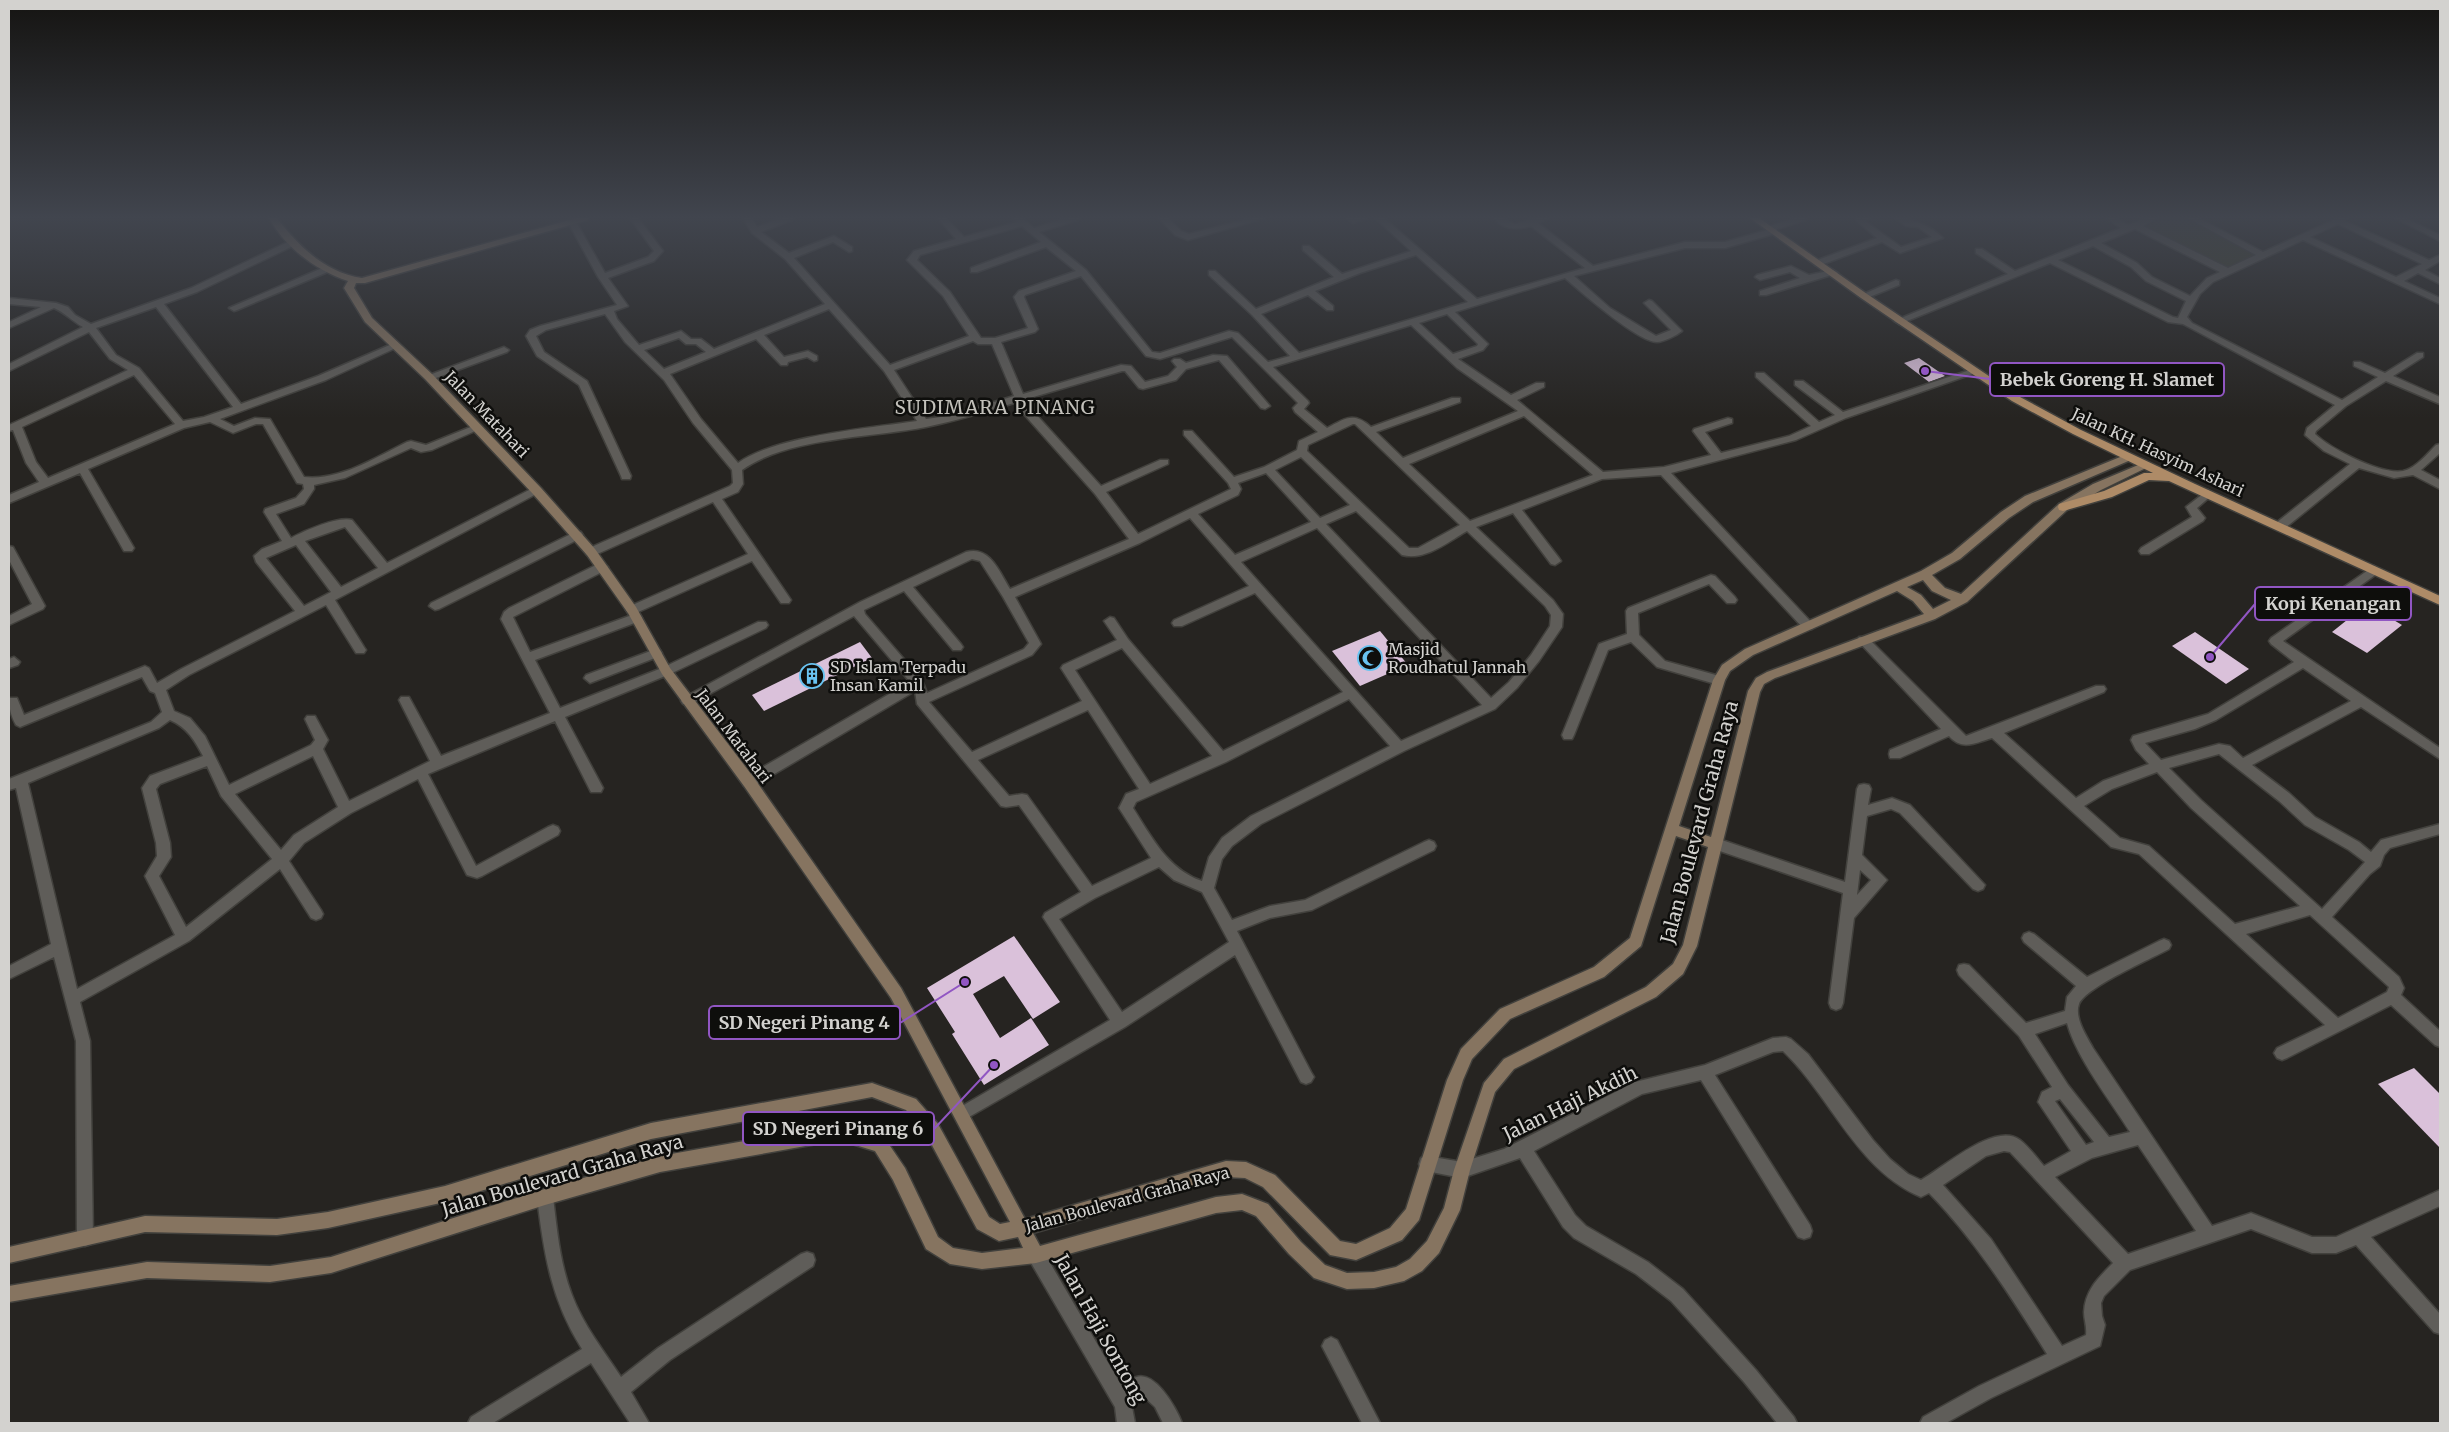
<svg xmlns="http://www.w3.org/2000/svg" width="2449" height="1432" font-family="Merriweather,serif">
	<rect width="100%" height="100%" fill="#262421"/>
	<!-- green -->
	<path fill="#3e412d" d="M2162,218h28l69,37 -32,15 -83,-43z"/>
	<!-- building -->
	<g fill="#dac1da">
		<path d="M1919,358l26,18 -16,6 -25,-19z"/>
		<path d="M2367,604l35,21 -35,28 -35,-21z"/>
		<path d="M1380,631l28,34 -48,21 -28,-35z"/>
		<path d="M2195,632l54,37 -23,15 -54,-38z"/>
		<path d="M860,642l12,16 -108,53 -12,-16z"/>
		<path d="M1014,936l46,66 -27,17 -29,-43 -31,18 27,44 31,-20 18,27 -65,40 -32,-51 3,-2 -28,-44z"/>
		<path d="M2414,1068l26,26v54l-62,-64z"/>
	</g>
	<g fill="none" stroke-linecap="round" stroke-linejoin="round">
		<defs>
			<g id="street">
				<path d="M630,218h8l25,33 -9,10 -46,17 20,28 -14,5 3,8 22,26 42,-14 10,8h10l13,10 111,-45 -40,-45 -33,-26 -9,-15h8l6,9 25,-9h11l-1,2 -31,12 28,21 45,-17 18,11v4l-3,1 -16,-10 -39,16 96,107 79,-29 -26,-40 -36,-36 7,-9 42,-12 -18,-21h8l18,19 53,-15 -4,-4h9l12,10 33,-10h12l-1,2 -39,12 47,38 66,82 8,1 69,-22 9,2 30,29 22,-6 -38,-41 -43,-40v-4h6l41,38 78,-32 -31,-27v-4h6l33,28 69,-23 -36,-33h9l93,81 108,-31 -54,-42c-14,4 -28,4 -37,-8h9l12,6 22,-6h12l-11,5 55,43 92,-24h40l42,-12v-3l28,-9h12l-1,2 -29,9v4l-52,15h-40l-111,28 36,32 46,28 15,-6 -27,-27 5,-3 3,1 30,30c-5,4 -18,11 -25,11 -19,0 -76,-50 -92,-64l-110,34 33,32 -5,6 -25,9 53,36 25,-12h8v4l-27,13 86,72 61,-5 47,-12 -18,-24 1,-2 34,-11 4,1v4l-27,9 16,21 68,-17 22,-10 -55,-49v-4h8l55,49 16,-7 -40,-30v-4h8l40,31 127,-42h6l2,2 -132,46 -50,22 -125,33 141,150 2,3 -2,3h-8l-143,-154 -59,4 -80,31 37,48 2,3 -6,4 -4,-1 -38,-51 -37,14 77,73 10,14 -1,13 -23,34 -22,27 -22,21 -91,42 -143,73 -29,22 -10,13 -8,29 18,32 38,-14 35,-6 119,-58 5,-2 5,2 2,4 -2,4 -122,60 -42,8 -33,13 74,141 3,5 -3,5 -5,2 -5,-2 -66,-127 -110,72 -163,94 -5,-2 -3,-5 3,-5 153,-89 -67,-103 2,-4 36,-21 -62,-87 -13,2 -5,-1 -84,-102 -2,-13 -161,95h-10l-1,-4 1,-4 166,-96 -56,-66 -163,88h-8l-2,-3 2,-3 177,-96 106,-50c24,-7 34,21 44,37l119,-50 -34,-45 -81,-91c-29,9 -59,18 -88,24 -55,11 -138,10 -184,43l1,14 -5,8 -16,7 67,98 2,3 -2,3h-8l-29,-42 -116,52h-8l-2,-3 2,-3 120,-53 -35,-52 -118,53h-8l-2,-3 2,-3 143,-63 3,-3 -1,-13 -39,-47 -29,-43 -39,-38 -20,-28 -59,16 -10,6 8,16 43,29 44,95 -1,3h-8l-1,-3 -42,-91 -42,-29 -11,-20 4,-6 10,-4 77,-21 -19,-28 -30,-55 7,-2 30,53 43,-16 6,-6zM1022,226l19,16 -70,26v4h6l69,-25 30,24 -57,20 -5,6 14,31 -33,10h-14l-31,-46 -33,-32 3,-5zM1416,255l52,47 -169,51 -38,-39 47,-19 19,15h6v-4l-18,-15 45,-18zM1081,276l65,80 14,3 72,-22 66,66 -5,5 2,4 23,20 -19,9 -2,9 -33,17 -30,10 -42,-46h-8v4l44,48 3,6 -93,45 -32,-42 62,-28v-4h-8l-59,26 -78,-86 99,-29h3l14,17 4,1 33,-9 10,-11 33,-9 42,48 4,1 5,-3 -43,-50 -14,-1 -27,8 -6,-4h-6l-2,2 5,6 -9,9 -23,6 -14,-16 -10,-1 -98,29 -22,-52 34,-10 3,-3 -14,-32 1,-2zM829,309l55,62 33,50c-47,7 -142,15 -179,42l-37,-44 -31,-45 86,-35 25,26h6l1,-3 19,-5 7,4 3,-1v-4l-9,-5 -24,6 -20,-22zM1447,314l31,30 -1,2 -24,8 -34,-31zM1411,325l46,43 61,43 -115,47 -27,-26 84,-30v-4h-8l-81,29c-18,-16 -26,-8 -44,1l-23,-19 5,-6 -1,-2 -35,-34zM679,338l7,6h10l10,8 -42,17 -20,-19zM973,341l5,3h14l22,52 -66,20 -22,3 -32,-49zM1524,416l69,59 -123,46 -61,-57zM1353,424h2l105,101 -42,23h-9l-102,-97 1,-6zM1301,457l49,48 -30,13 -45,-48zM1266,473l45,49 -76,33 -37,-41 40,-19 3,-6 -3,-6zM1356,511l46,44c23,6 46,-13 65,-24l78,75 6,9 -1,11 -19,29 -22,27 -18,16 -165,-174zM1190,518l59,68 -75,34 -2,3 2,3h8l73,-33 88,99 -120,59 -95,-112 -14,-21 -4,-1 -6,4 13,19 -54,25 -2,3 21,33 -110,51 -43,-50 103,-47 9,-11 -26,-47 125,-54zM1317,528l165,177 -81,36 -160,-179zM972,559l8,2 23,36 26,46 -5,6 -97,44 -5,-13 -57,-66 -1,-4 40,-19 49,59h8l2,-3 -2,-3 -48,-57zM1122,648l90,108 -62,28 -75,-114zM1349,699l41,47 -139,70 -29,22 -13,19 -7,24c-34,-11 -51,-45 -69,-73l3,-6 90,-40zM1088,710l51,79 -13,5 -7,14 32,50 -59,28 -65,-91 -5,-1 -13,2 -31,-36zM1159,867l15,13 28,12 27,50 -107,70 -63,-93 36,-21z"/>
				<path d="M1159,218h9l13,13 8,3 63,-16h13l-77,22 -13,-5z"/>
				<path d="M1346,218h21l-14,5z"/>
				<path d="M1857,218h14l-6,3 36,26 31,-10 -14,-10 -12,-1 -11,-8c17,0 36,8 48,20l-43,15 -18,-11 -61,23h-6v-4l62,-23 -21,-18z"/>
				<path d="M2106,218h10l12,7 19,-7h11l-15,8 85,42 28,-13 -68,-37h10l65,34 75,-34h10l-3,3 84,39 11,-5v6l-15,9 15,8v6l-22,-11 -14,8 36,17v6l-137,-64 -90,42 -13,12 -13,23 5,6 150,77 36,-23 -24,-11v-4h6l25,11 32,-20h6v4l-30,19 47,21v7l-54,-23 -40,25 -30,25 -1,3c16,15 66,41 88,37 13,-3 24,-17 33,-26l4,-1v9l-19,17 19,10v9l-27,-14 -19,3 -35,-10 -75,61h-8l-2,-3 2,-3 74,-59 -26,-13 -19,-16 2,-7 28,-23 -152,-81 -15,-2 -118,-59 -148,60 -3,1 -5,-3 114,-47 -32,-21v-4h6l33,22 106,-43zM2338,224l84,40 -26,13 -86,-40zM2135,229l85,43 -13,6 -17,18 -38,-19 -15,-14 -36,-20zM2093,246l38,21 15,14 40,20 -8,17 -5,-1 -115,-57z"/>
				<path d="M2395,218h10l35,17v6z"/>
				<path d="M292,240l3,1v4l-98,47 -33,12 77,100 77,-28 74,-32h6l2,2 -74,34 -106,39 14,7 21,-8 15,1 34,58c36,4 72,-20 103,-35l4,-1 15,4 47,-19 4,-1 5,3 -50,22 -11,2 -10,-4 -66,30 -31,7v4l-10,15 -28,10 15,24c13,-7 47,-22 61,-18l35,43 146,-75 4,-1 5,4 -207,109 29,47 2,3 -2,3h-8l-30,-48 -137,70 -23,15 8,21 16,7 15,18 24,49 82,-40 4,-5 -10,-21 2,-3h8l13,24 -5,9 26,52 81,-40 -31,-61 2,-3h8l32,59 109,-43 -49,-94 3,-7 5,-4 89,-44 4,-1 6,4 -2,3 -93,47 17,35 102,-37h8l2,3 -2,3 -105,39 25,48 102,-40 96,-46h8l2,3 -2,3 -96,46 -105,43 38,71 -2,4h-10l-36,-71 -127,53 48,92 72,-39 5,-2 5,2 2,4 -2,4 -76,41 -5,2 -10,-3 -49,-96 -67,34 -47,30 -15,18 32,49 2,4 -2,4 -5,2 -5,-2 -31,-49 -91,72 -109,61 10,39 3,197 -2,6 -6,2 -6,-2 -2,-6 -1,-197 -22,-84 -45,22v-13l42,-22 -35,-156 -7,2v-11l142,-57 11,-10 -7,-19 -5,-2 -8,-14 -122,50 -4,-2c-5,-9 -7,-17 -7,-27h8l7,17 121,-49 4,2 8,15 24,-14 114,-58 -39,-49 -2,-6 8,-7 20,-8 -18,-29 1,-3 31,-11 8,-9 -1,-5 -6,-1 -34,-59h-7l-23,9 -23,-11 -26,6 -96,41 46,79 -2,3h-8l-44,-78 -71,30v-8l30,-13 -13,-19 -13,-33 -4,1v-6l119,-55 -18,-11 -21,-27 -80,39v-7l74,-37c-11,-6 -19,-15 -29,-19l-45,20v-6l32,-15 -32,-3v-6l47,5 12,4 7,8 16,9 100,-36zM156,307l77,100 -29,10 -21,4 -44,-53 -23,-13 -20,-27zM134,375l41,49 -127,54 -12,-16 -14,-35zM345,527l33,41 -37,19 -36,-46zM296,545l35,47 -27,14 -38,-48zM170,720c17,7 25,21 33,36l-53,20 -8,12 14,55 1,13 -12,20 30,59 -98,54 -49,-206 131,-55zM313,756l25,51 -44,28 -13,15 -46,-56zM207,766l14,30 51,63 -86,68 -27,-51 12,-19 -1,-14 -14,-54 4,-5z"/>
				<path d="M327,266l5,3 -2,2 -93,39 -3,1 -5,-3z"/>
				<path d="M1791,266l18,9 24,-5 5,3 -72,22h-6v-4l40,-13 -10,-6 -30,8 -5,-3 2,-2z"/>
				<path d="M1896,280l3,1v4l-32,13 -3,1 -5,-3z"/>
				<path d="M504,347l5,3 -2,2 -74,27 -4,1 -5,-3z"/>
				<path d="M2208,490l5,4 -16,14 8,10 -2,3 -54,33h-8l-2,-3 2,-3 51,-31 -6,-10z"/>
				<path d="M577,531l4,1 2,3 -2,3 -142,71 -4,1 -6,-4 2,-3z"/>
				<path d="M9,546l4,1 32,59 -2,3 -34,16v-9l23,-12 -23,-44z"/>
				<path d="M2374,566l6,4 -2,3 -95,68 157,107v11l-79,-52 -109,58 37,28 26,24 44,25 12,10 10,-12 59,-16v10l-50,14 -6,7 -4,11 -10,8 -38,43 67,60 5,11 -3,7 39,36v16l-5,-2 -44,-40 -104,53 -5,2 -5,-2 -3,-5 3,-5 48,-23 -186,-171 -28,-7 -119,-109c-17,5 -30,13 -43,-2l-49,22h-10l-1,-4 1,-4 51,-21 -84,-89 2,-3h8l99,99 130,-50h8l2,3 -2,3 -100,41 72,65 27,-17 46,-17 -13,-14 -5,-10 2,-4 75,-22 86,-52 -23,-18 -2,-3 2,-3zM2303,668l48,33 -108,57 -13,-12 -11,-2 -58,16 -16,-17 50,-14 21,-9zM2219,754l60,47 26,24 44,25 16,12 -43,47 -121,-109 -32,-32zM2157,772l34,36 109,98 -65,18 -86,-78 -29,-8 -36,-32 28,-17zM2310,915l79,72 -2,5 -49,26 -92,-84z"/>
				<path d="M1711,575l4,1 20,21 2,3 -2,3h-8l-18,-19 -71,29 1,22 26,26 58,16 2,3 -2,3 -4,2 -62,-18 -26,-25 -23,8 -34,85 -2,4h-8l-2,-4 37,-91 28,-10 -1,-23 2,-3z"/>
				<path d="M656,649l4,1 2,3 -2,3 -70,27 -6,-5 2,-3z"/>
				<path d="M14,657l6,5 -2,3 -9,3v-9z"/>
				<path d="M1864,784l5,1 2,4 -3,16 24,-7 18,7 75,80 -2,4 -5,2 -5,-2 -73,-76 -9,-4 -24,7 -5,39 25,25 -33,38 -11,85 -2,5 -5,2 -5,-2 -2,-5 14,-110 -132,-45 -2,-4 2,-4 5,-2 129,44 12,-93 2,-4zM1860,870l11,10 -14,15z"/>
				<path d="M2029,932l5,2 53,43 72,-36 5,-2 5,2 2,4 -2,4c-18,10 -83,38 -90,55 -5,14 8,33 14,44l119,178 39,-13 61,24h24l104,-47v16l-69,31 69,77v20l-6,-2 -78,-87 -20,8h-24l-61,-24 -121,41 -26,26 -3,7 1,13 3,9 -5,21 -109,52 -45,25h-26l3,-6 56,-31 68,-32c-36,-57 -71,-113 -118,-161l-8,4c-64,-27 -90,-100 -138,-146l-10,1 -58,23 95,150 2,6 -2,6 -6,2 -6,-2 -97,-157 -59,14 -108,57 41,64 11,11 62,36 35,27 73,81 38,47 3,6h-20l-33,-41 -73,-81 -35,-27 -62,-36 -11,-11 -43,-69 -58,20 -41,-8 -2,-6 2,-6 6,-2 35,6 42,-13 131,-67 70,-17 68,-27 13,-1 5,2 17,15 65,86 17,19 18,15 13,6c22,-12 74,-59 99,-40 9,7 17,18 24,26l27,-15 -33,-49 4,-10 10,-5 -33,-51 -60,-61 -2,-5 2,-5 5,-1 5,1 57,58 39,-12 2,-14 9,-11 -52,-44 -2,-4 2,-4zM2067,1023c10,36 43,77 63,109l-21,5 -41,-52 -33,-51zM2060,1099l34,43 -8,3 -31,-44zM2138,1145l58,86 -68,23 -73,-77 37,-19zM2004,1151l6,1 103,111c-14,14 -28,27 -29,49 0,8 3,14 2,23l-24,11 -71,-107 -48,-54 43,-29z"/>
				<path d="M545,1189l6,2 2,6c4,33 7,67 19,98 11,30 32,56 49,82l37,-29 143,-94 6,-2 6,2 2,6 -2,6 -143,94 -39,32 18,31h-19l-39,-60 -98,60h-25l3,-6 111,-68c-31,-49 -38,-95 -45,-152l2,-6z"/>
				<path d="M1036,1247l6,2 82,141c2,-3 5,-7 7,-10 21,-17 46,29 51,43h-19l-8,-16 -13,-12 -10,12 3,16h-18l-2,-16 -85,-146 -2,-6 2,-6z"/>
				<path d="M1331,1337l6,3 43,83h-18l-40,-77 3,-6z"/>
			</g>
			<path id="secondary" d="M269,218h8c21,28 49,55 85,60l215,-60h12l-1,2 -223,63h-9l-2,5 18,30 61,57 108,113 54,61 41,58 34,61 84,110 147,210 124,231 201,-58 20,1 29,13 65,66 16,3 34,-16 16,-19 41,-129 14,-31 39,-40 94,-42 36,-29 83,-258 9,-15 23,-16 176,-78 31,-18 49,-41 24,-16 100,-41h8v4l-100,43 -24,16 -49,41 -28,16 13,13 16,6 98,-90 34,-20 50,-21 4,-1 5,3 -51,25 -34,20 -100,92 -32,17 -160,59 -11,6 -4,8 -63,254 -14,28 -27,23 -142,72 -19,23 -25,78 -10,40 -21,43 -17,18 -18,10 -30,7 -27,1 -33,-11 -25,-24 -33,-38 -14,-6 -26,3 -180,50 -54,6 -32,-5 -24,-15 -33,-69 -18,-29 -36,-11 -179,32 -115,33 -214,68 -61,9 -123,-4 -138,24v-16l138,-24 123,4 61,-9 214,-68 115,-33 179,-32 47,16 19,28 33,69 15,11 29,5 41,-5 -5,-11 -19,4 -22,-12 -51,-95 -20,-24 -34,-13 -221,42 -206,63 -117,26 -51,7 -132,-3 -136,31v-16l136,-31 132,3 51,-7 117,-26 206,-63 221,-40 44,16 22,25 51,93 11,7 10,-2 -119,-224 -147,-212 -82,-112 -34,-61 -41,-58 -54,-61 -108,-115 -60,-57 -21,-34 4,-7c-33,-11 -63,-34 -79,-63zM1923,580l9,11 19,9 -18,9 -12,-14 -14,-8zM1897,591l16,10 11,13 -157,58 -11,6 -8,13 -37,146 -32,-11 46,-146 5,-9 23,-16zM1676,836l32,11 -25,98 -10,19 -27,23 -142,72 -20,24 -30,87 -10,38 -17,33 -17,18 -14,8 -22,5 -27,1 -22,-8 -24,-23 -33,-38 -26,-10 -26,3 -176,49 -7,-13 193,-56 19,1 18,9 67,68 26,5 46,-20 17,-20 44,-140 9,-21 38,-40 94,-42 37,-31z"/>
			<path id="primary" d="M1750,218h9l108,76 153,103 61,33 114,54 245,112v9l-271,-124 -20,-1 -37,17 -49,14 -4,-1 -1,-3 1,-3 45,-13 40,-18h9l-80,-39 -61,-33 -151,-103z"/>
		</defs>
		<!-- street casing -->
		<use href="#street" stroke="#42413d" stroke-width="3"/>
		<!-- secondary casing -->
		<use href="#secondary" stroke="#42413d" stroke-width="3"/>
		<!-- primary casing -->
		<use href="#primary" stroke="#42413d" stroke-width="3"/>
		<!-- street -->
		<use href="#street" fill="#5f5d59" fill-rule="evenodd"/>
		<!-- secondary -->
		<use href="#secondary" fill="#867460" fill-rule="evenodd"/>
		<!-- primary -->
		<use href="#primary" fill="#ae8b67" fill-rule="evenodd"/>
	</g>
	<!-- sky -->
	<linearGradient id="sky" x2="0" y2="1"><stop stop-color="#151412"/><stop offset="0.52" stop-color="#41454e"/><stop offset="1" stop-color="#41454e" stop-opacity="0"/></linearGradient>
	<rect width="2449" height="418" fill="url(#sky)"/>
	<!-- icons -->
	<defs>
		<symbol id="mosque-ring" viewBox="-11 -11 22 22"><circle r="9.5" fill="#0e0e0c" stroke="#69c3f1" stroke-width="1.5"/><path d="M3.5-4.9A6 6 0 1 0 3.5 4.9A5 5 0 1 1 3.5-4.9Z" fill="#69c3f1"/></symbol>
		<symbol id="building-ring" viewBox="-11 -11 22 22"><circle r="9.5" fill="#0e0e0c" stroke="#69c3f1" stroke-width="1.5"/><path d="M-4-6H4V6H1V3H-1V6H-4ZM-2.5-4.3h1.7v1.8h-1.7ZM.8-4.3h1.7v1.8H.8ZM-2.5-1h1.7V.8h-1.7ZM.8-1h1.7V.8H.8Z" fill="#69c3f1"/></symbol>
	</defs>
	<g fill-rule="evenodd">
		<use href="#mosque-ring" x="1356" y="644" width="28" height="28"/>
		<use href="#building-ring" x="798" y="662" width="28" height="28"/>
	</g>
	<g text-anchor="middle" stroke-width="5" stroke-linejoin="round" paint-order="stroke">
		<!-- street labels -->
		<g font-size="16" fill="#d3d2cf" stroke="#0e0e0c">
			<text transform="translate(487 414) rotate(46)" y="6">Jalan Matahari</text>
			<text transform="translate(2158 452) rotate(25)" y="6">Jalan KH. Hasyim Ashari</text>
			<text transform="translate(734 736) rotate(53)" y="6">Jalan Matahari</text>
			<text transform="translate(1127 1199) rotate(-15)" y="6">Jalan Boulevard Graha Raya</text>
		</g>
		<!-- poi labels -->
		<g font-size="16" fill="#d3d2cf" stroke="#0e0e0c" text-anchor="start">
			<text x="1388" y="655">Masjid<tspan x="1388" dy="18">Roudhatul Jannah</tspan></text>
			<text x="830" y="673">SD Islam Terpadu<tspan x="830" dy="18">Insan Kamil</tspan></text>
		</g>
		<!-- quarter labels -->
		<g font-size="19" letter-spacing="1" fill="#c2c0ba" stroke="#0e0e0c">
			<text x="995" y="414">SUDIMARA PINANG</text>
		</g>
		<!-- near-street labels -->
		<g font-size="19" fill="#d3d2cf" stroke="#0e0e0c">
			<text transform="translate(1699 822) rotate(-75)" y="7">Jalan Boulevard Graha Raya</text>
			<text transform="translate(1570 1103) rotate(-26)" y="7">Jalan Haji Akdih</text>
			<text transform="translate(562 1175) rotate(-16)" y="7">Jalan Boulevard Graha Raya</text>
			<text transform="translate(1101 1329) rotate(61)" y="7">Jalan Haji Sontong</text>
		</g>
	</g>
	<!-- callouts -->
	<path fill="none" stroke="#9156c3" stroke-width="2" d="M1925 371L1990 379M2210 657L2255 604M965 982L900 1023M994 1065L934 1129"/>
	<g fill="#9156c3" stroke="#0e0e0c" stroke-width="2">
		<circle cx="1925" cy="371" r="5"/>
		<circle cx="2210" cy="657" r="5"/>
		<circle cx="965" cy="982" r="5"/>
		<circle cx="994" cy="1065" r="5"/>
	</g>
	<g fill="#0e0e0c" stroke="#9156c3" stroke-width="2">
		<rect x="1990" y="363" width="234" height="33" rx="5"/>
		<rect x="2255" y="587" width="156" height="33" rx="5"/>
		<rect x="709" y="1006" width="191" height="33" rx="5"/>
		<rect x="743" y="1112" width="191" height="33" rx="5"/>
	</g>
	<g font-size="18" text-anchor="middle" font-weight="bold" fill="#d3d2cf">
		<text x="2107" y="386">Bebek Goreng H. Slamet</text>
		<text x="2333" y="610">Kopi Kenangan</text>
		<text x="804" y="1029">SD Negeri Pinang 4</text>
		<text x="838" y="1135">SD Negeri Pinang 6</text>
	</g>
	<!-- border -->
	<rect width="2449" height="1432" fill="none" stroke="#d3d2cf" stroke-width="20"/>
</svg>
